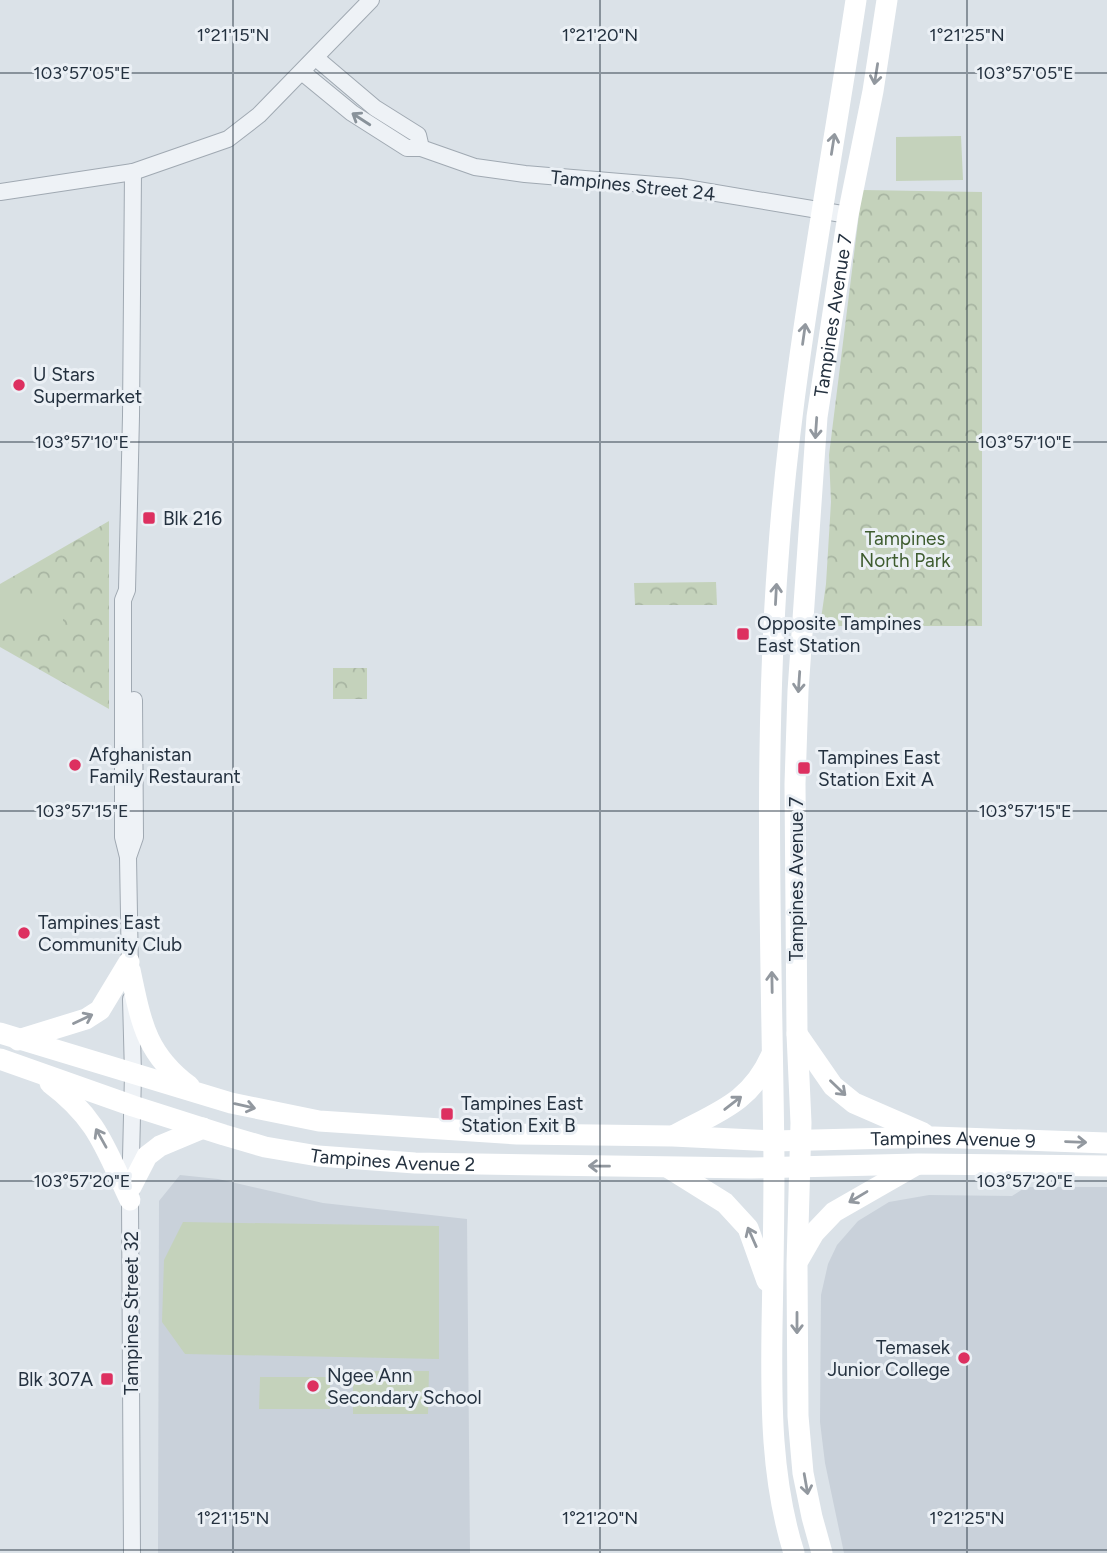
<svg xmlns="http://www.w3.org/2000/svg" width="1107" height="1553" font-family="Figtree,sans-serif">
	<defs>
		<pattern id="park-crowns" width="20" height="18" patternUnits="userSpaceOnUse" patternTransform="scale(1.75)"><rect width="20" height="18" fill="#c4d2bb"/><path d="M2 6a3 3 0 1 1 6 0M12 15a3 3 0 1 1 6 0" fill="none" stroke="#a8b5a2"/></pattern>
	</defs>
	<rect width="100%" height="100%" fill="#dbe2e8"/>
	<!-- built -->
	<g fill="#c9d1da">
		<path d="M180,1175l38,4 105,24 144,16 3,334h-312l1,-352z"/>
		<path d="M1026,1187h81v366h-263l-19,-90 -5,-41 1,-127 7,-31 9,-19 21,-24 31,-19 40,-7 83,1z"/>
	</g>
	<!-- park -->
	<g fill="url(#park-crowns)">
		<path d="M862,190l120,2v434h-162l6,-42 5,-82 -2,-47z"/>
		<path d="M109,521v188l-109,-62v-63z"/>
		<path d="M716,582l1,23h-82l-1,-22z"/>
		<rect x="333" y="668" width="34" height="31"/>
	</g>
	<!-- pitch -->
	<g fill="#c4d2bb">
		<path d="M961,136l2,44 -67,1v-44z"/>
		<rect x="0" y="599" width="63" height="35"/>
		<path d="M183,1222l256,4v133l-254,-5 -23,-32 2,-62z"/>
		<path d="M353,1371h76l-1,43h-75z"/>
		<path d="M260,1377h70v32h-71z"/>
	</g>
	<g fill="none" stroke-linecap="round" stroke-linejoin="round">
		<defs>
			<g id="minor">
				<path d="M316,58l59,50 43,27 3,13"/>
				<path d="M302,72l50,41 55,35h14l54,19 50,7 155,13 168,28"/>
				<path d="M0,192l133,-20 95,-33 31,-24 112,-115"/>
				<path d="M128,857l7,-20 -1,-137"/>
				<path d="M130,973l-2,-116 -5,-20v-237l4,-10 4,-174 2,-244"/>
				<path d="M131,999l2,75 -3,126 2,353"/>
			</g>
		</defs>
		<!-- minor casing -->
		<use href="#minor" stroke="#a0a9b2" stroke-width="18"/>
		<!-- minor -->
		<use href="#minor" stroke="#eef2f6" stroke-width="16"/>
		<!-- secondary -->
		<g stroke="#fff" stroke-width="21">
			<path d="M130,970c11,51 15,83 59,116"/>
			<path id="s1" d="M0,1033l231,70 88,18 198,13 156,2 101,5 160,-4 173,6"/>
			<path d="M797,1034l36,52 21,17 69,30"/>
			<path d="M18,1040l68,-21 14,-9 29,-48"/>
			<path id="s2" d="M0,1059l133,47 91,29 41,12 53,9 97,7 336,5 167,-4 189,2"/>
			<path d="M50,1083c48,36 55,65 80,117"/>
			<path d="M675,1135c42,-23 75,-32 96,-79"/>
			<path d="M669,1168l56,35 23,25 19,53"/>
			<path d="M131,1187l16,-31 13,-10 43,-18"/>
			<path d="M799,1259l15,-26 20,-21 82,-47"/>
			<path d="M794,1553c-23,-73 -23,-149 -22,-225 1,-55 2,-110 2,-165 -2,-201 -11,-403 4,-604 13,-188 50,-373 78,-559"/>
			<path id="s3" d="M822,1553l-10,-36 -9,-44 -5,-57 -1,-152 4,-141 -4,-89 -2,-250 3,-93 19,-274 31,-202 25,-124 14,-91"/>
		</g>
	</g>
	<!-- one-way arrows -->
	<defs><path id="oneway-shaft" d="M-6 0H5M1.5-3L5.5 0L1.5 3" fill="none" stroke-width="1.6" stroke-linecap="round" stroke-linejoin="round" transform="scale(1.75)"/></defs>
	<g stroke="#92989f">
		<use href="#oneway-shaft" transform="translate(876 74) rotate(99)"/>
		<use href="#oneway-shaft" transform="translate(833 144) rotate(-81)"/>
		<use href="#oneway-shaft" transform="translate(804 334) rotate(-82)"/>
		<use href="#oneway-shaft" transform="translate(816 428) rotate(94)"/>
		<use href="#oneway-shaft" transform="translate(776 594) rotate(-87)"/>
		<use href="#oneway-shaft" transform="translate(799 682) rotate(94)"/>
		<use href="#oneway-shaft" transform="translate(772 982) rotate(-91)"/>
		<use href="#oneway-shaft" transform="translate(83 1019) rotate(-25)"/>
		<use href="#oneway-shaft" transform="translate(838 1088) rotate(44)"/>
		<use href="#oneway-shaft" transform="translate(733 1103) rotate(-38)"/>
		<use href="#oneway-shaft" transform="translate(245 1106) rotate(13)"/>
		<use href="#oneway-shaft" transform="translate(101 1138) rotate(-119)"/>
		<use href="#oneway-shaft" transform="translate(1076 1142) rotate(2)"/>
		<use href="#oneway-shaft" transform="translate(599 1166) rotate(-179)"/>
		<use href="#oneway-shaft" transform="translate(858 1197) rotate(149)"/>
		<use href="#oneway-shaft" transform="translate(752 1237) rotate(-114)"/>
		<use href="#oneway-shaft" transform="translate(797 1323) rotate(90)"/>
		<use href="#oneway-shaft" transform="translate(806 1484) rotate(80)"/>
	</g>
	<use stroke="#89929a" href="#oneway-shaft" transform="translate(361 119) rotate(-147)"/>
	<!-- ticks -->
	<path fill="none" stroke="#24313f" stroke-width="2" stroke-opacity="0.45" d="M233,0v1553M600,0v1553M967,0v1553M0,73h1107M0,442h1107M0,811h1107M0,1181h1107M0,1550h1107"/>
	<!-- markers -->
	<g fill="#dd3060" stroke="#ebf0f5" stroke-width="2.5">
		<circle cx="19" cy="385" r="7"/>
		<rect x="142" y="511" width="14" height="14" rx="3.5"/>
		<rect x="736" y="627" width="14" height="14" rx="3.5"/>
		<circle cx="75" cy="765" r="7"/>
		<rect x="797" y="761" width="14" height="14" rx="3.5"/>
		<circle cx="24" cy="933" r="7"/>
		<rect x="440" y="1107" width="14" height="14" rx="3.5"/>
		<circle cx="964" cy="1358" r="7"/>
		<rect x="100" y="1372" width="14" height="14" rx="3.5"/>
		<circle cx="313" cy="1386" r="7"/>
	</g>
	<g text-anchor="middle" stroke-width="6" stroke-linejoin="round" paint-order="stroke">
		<!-- street labels -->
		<g font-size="19" fill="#24313f" stroke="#ebf0f5">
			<text transform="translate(633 185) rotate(6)" y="7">Tampines Street 24</text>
			<text dy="7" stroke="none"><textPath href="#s3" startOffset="1242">Tampines Avenue 7</textPath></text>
			<text transform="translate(796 879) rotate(-90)" y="7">Tampines Avenue 7</text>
			<text dy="7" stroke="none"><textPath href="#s1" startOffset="966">Tampines Avenue 9</textPath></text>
			<text dy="7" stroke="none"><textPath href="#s2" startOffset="408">Tampines Avenue 2</textPath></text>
			<text transform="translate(131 1313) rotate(-90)" y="7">Tampines Street 32</text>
		</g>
		<!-- poi labels -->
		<g font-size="19" fill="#24313f" stroke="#ebf0f5" text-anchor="start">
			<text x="33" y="381">U Stars<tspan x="33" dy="22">Supermarket</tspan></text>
			<text x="163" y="525">Blk 216</text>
			<text x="757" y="630">Opposite Tampines<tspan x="757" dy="22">East Station</tspan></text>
			<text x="89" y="761">Afghanistan<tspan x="89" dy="22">Family Restaurant</tspan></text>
			<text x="818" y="764">Tampines East<tspan x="818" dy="22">Station Exit A</tspan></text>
			<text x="38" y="929">Tampines East<tspan x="38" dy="22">Community Club</tspan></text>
			<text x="461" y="1110">Tampines East<tspan x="461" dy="22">Station Exit B</tspan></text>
			<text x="950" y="1354" text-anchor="end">Temasek<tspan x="950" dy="22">Junior College</tspan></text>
			<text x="327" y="1382">Ngee Ann<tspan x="327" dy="22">Secondary School</tspan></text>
			<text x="93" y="1386" text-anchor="end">Blk 307A</text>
		</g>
		<!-- park labels -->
		<g font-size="19" fill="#3e5c2f" stroke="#ebf0f5">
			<text x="905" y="545">Tampines<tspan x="905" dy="22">North Park</tspan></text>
		</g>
	</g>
	<g font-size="18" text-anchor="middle" fill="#24313f" stroke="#ebf0f5" stroke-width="6" stroke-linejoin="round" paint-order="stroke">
		<text x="233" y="41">1°21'15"N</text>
		<text x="600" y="41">1°21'20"N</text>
		<text x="967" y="41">1°21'25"N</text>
		<text x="1025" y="79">103°57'05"E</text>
		<text x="82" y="79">103°57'05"E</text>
		<text x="1025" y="448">103°57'10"E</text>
		<text x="82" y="448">103°57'10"E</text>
		<text x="1025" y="817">103°57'15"E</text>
		<text x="82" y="817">103°57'15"E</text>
		<text x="82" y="1187">103°57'20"E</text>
		<text x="1025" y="1187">103°57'20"E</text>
		<text x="233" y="1524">1°21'15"N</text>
		<text x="600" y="1524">1°21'20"N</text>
		<text x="967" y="1524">1°21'25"N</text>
	</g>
</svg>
